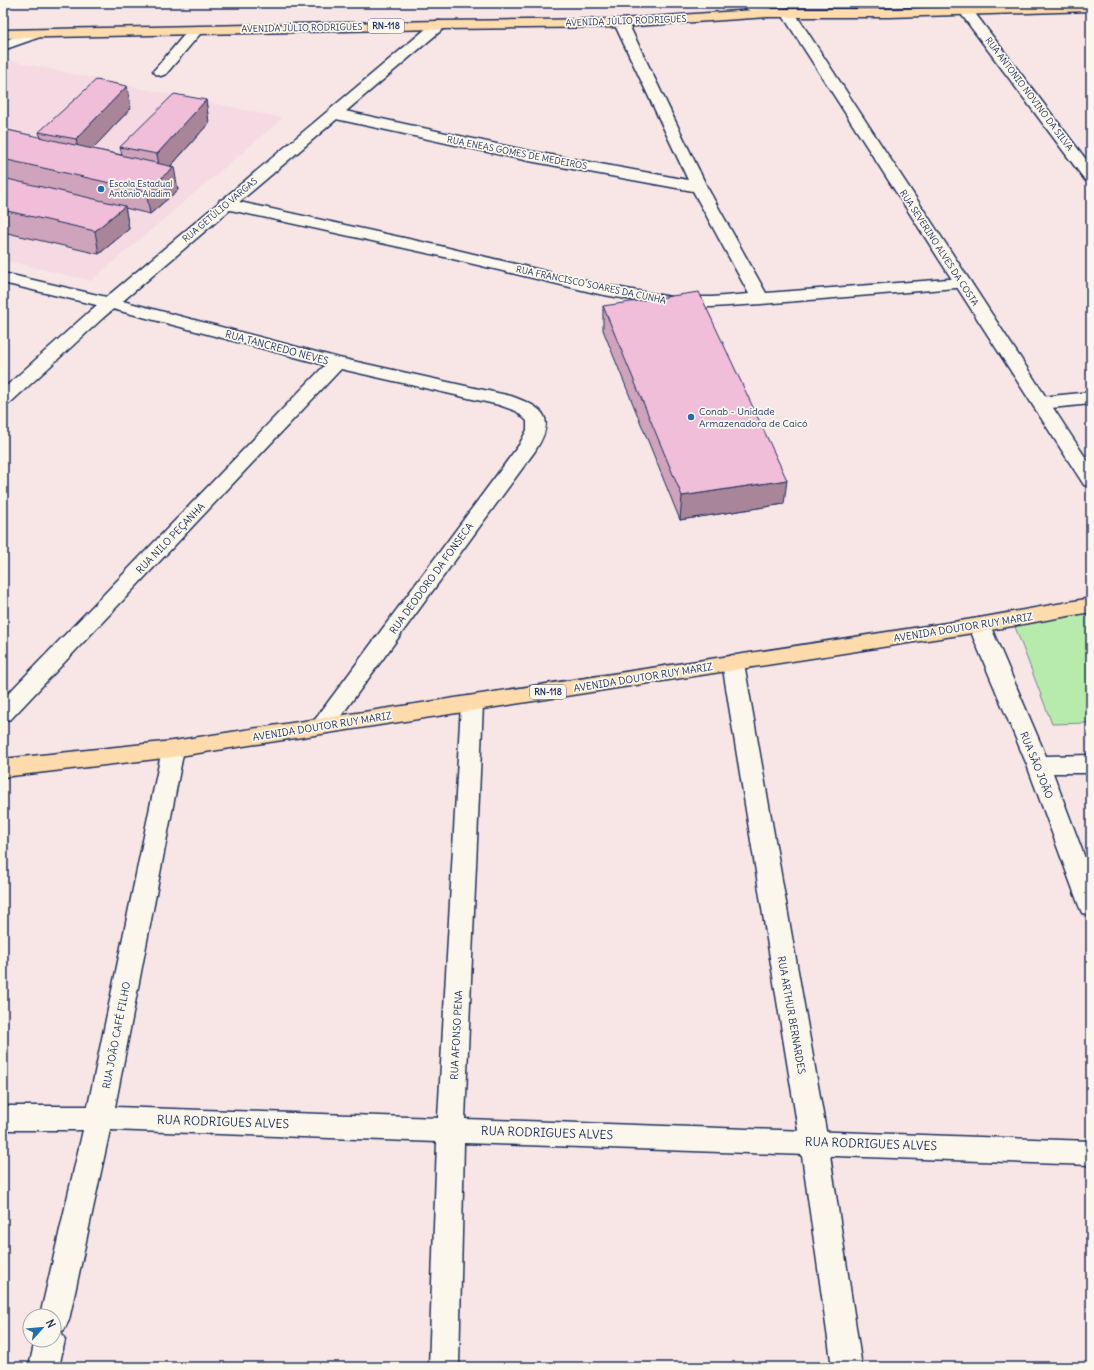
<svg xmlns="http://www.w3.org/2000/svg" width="1094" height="1370" font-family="Delius,sans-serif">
	<rect width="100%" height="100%" fill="#f8e6e7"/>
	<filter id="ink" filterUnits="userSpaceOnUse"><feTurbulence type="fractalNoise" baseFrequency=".025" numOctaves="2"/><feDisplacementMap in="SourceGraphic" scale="8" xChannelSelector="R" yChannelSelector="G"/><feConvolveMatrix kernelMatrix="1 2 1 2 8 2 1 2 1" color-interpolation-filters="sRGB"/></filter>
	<g filter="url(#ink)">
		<!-- built -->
		<path fill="#f6dae3" d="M3,59l280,59 -192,163 -88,-21z"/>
		<!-- green -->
		<path fill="#b7ebac" stroke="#698d85" d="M1091,610v113l-39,1 -40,-105z"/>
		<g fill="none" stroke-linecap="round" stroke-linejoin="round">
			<defs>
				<g id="street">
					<path d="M966,7l5,1 120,158v16l-6,-2 -124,-166 -2,-3 2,-3z"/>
					<path d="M621,19l5,1 2,3 79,164 59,106 196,-15 6,1 3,4 -3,4 -207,17 -49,3h-41l-72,-13 -163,-39 -210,-46 -6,-1 -2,-4 2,-4 6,-1 210,46 163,39 72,13h41l37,-3 -56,-103 -164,-30 -193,-42 -6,-2 -2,-3 2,-3 6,-2 193,42 159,29 -74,-157 2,-3z"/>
					<path d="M195,27l5,1 2,3 -2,3 -34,40 -5,2 -5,-2 -3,-3 3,-3 34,-40z"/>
					<path d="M35,30l5,1 2,3 -2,3 -37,13v-9z"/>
					<path d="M3,273l112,26 224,59 172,38c33,12 46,21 24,55l-205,280 -8,2 -8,-2 -3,-6 208,-280 8,-15v-9l-11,-10 -17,-6 -158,-36 -330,350 -8,2v-22l322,-334 -220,-58 -102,-24z"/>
					<path d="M1091,392v12l-50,5 -7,-2 -2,-4 2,-4 7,-2z"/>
					<path d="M979,618l8,2 3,5 56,131 45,-1v18h-38l38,101v42l-9,-3 -3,-7 -52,-141 -59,-140 3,-5z"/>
					<path d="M472,696l8,2 3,6 -18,415 626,22v24l-627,-22 -5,224h-30l8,-225 -327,-12 -41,190 -5,10 -3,1 4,9 -6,27h-30l6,-27h19v-24h-14l43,-186h-80v-24h85l74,-357 3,-6 8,-2 8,2 3,6 -69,358 323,11 23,-414 3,-6z"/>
				</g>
				<g id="secondary">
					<path d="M740,3c12,0 28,-1 35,10l-2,3c-11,3 -22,-5 -31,-10z"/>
					<path d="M788,9l5,1 2,3 296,453v21l-7,-2 -303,-472 2,-3z"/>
					<path d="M439,21l5,1 2,3 -2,3 -340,289 -94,86 -7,2v-16l88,-79 343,-288z"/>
					<path d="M733,655l8,3 3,5 84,479 34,225h-30l-32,-225 -78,-479 3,-5z"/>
				</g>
				<g id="primary">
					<path d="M1091,3v8l-201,6h-122l-147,10 -182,2 -436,9v-8l436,-9 182,-2 147,-10h122z"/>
					<path d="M1091,598v14l-112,20 -806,125 -170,20v-18l170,-18 806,-123z"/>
				</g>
			</defs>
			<!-- street casing -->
			<use href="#street" stroke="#1b2f5e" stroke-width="3"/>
			<!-- secondary casing -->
			<use href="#secondary" stroke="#1b2f5e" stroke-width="3"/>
			<!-- primary casing -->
			<use href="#primary" stroke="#1b2f5e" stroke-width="3"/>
			<!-- street -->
			<use href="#street" fill="#fbf7ec" fill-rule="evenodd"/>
			<!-- secondary -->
			<use href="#secondary" fill="#fbf7ec" fill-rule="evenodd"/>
			<!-- primary -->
			<use href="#primary" fill="#fedbac" fill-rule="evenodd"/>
		</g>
		<!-- wall -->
		<g fill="#cfa3bb" stroke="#1b2f5e">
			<path d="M206,100l3,23 -38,43 7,24 -28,24 -25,-6 4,21 -30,25 -96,-22v-103l38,9 -2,-6 92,-24 -39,41 30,6 -2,-8z"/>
			<path d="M603,306l181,198 -104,16 -77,-190z"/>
		</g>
		<!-- shaded-wall -->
		<g fill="#a98599" stroke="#1b2f5e">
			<path d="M127,86l4,22 -51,54 -4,-23z"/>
			<path d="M206,100l3,23 -48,54 -4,-23z"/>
			<path d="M174,167l4,23 -28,24 -4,-23z"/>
			<path d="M125,206l4,23 -30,25 -4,-23z"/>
			<path d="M787,480l-3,24 -104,16 2,-24z"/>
		</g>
		<!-- building -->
		<g fill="#f1beda" stroke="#1b2f5e">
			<path d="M96,80l31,6 -51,53 -37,-7z"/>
			<path d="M174,94l32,6 -49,54 -37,-7z"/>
			<path d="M3,129l171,38 -28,24 -143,-32z"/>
			<path d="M3,178l122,28 -30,25 -92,-21z"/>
			<path d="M699,292l88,188 -105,16 -79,-190z"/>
		</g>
	</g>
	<!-- markers -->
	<g fill="#1f6fb2" stroke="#fbf7ec" stroke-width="1.5">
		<circle cx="101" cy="189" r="4"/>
		<circle cx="691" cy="417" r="4"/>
	</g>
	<g text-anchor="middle" stroke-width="3.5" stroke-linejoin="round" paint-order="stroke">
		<!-- far-street labels -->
		<g font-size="9" fill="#1b2f5e" stroke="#fbf7ec">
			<text transform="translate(626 21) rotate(-2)" y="3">AVENIDA JÚLIO RODRIGUES</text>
			<text transform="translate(302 28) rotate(-1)" y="3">AVENIDA JÚLIO RODRIGUES</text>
			<text transform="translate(1029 94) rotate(53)" y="3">RUA ANTONIO NOVINO DA SILVA</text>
			<text transform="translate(517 153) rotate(11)" y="3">RUA ENEAS GOMES DE MEDEIROS</text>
			<text transform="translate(220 210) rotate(-40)" y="3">RUA GETÚLIO VARGAS</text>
			<text transform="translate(939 248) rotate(57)" y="3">RUA SEVERINO ALVES DA COSTA</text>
			<text transform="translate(591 285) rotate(12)" y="3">RUA FRANCISCO SOARES DA CUNHA</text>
		</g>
		<!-- shield labels -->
		<g fill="#fbf7ec" stroke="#5e6b89" stroke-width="1">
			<rect x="368" y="19" width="36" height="14" rx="3"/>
			<rect x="530" y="685" width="36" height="14" rx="3"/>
		</g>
		<g font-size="9" font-weight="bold" fill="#1b2f5e">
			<text x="386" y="29">RN-118</text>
			<text x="548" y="695">RN-118</text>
		</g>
		<!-- far-poi labels -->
		<g font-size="9" fill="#1b2f5e" stroke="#fbf7ec" text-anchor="start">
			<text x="109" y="187">Escola Estadual<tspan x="109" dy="10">Antônio Aladim</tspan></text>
		</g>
		<!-- street labels -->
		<g font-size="10" fill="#1b2f5e" stroke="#fbf7ec">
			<text transform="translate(277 347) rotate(15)" y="4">RUA TANCREDO NEVES</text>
			<text transform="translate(170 538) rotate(-46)" y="4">RUA NILO PEÇANHA</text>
			<text transform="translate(431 578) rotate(-54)" y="4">RUA DEODORO DA FONSECA</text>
			<text transform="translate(963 627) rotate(-9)" y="4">AVENIDA DOUTOR RUY MARIZ</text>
			<text transform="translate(643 677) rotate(-9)" y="4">AVENIDA DOUTOR RUY MARIZ</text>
			<text transform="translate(322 726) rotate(-9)" y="4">AVENIDA DOUTOR RUY MARIZ</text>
			<text transform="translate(1037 765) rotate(68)" y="4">RUA SÃO JOÃO</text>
			<text transform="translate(792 1015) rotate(80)" y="4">RUA ARTHUR BERNARDES</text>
			<text transform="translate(116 1035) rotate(-79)" y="4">RUA JOÃO CAFÉ FILHO</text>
			<text transform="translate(456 1035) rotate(-87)" y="4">RUA AFONSO PENA</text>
		</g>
		<!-- poi labels -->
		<g font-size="10" fill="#1b2f5e" stroke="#fbf7ec" text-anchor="start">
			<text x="699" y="415">Conab - Unidade<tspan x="699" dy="12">Armazenadora de Caicó</tspan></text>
		</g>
		<!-- near-street labels -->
		<g font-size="12" fill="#1b2f5e" stroke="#fbf7ec">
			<text transform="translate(223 1122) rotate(2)" y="4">RUA RODRIGUES ALVES</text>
			<text transform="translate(547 1133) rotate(2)" y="4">RUA RODRIGUES ALVES</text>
			<text transform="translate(871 1144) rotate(2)" y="4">RUA RODRIGUES ALVES</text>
		</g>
	</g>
	<!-- margin -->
	<rect width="1094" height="1370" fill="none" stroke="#fbf7ec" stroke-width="16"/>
	<rect x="8" y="8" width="1078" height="1354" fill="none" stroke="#1b2f5e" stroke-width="1.5" filter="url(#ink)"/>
	<!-- north arrow -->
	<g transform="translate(42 1328) rotate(63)"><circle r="19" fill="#fbf7ec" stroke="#a1a7b3"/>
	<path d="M0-3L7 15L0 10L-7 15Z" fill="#1f6fb2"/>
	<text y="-6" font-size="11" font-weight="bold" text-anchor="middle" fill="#1b2f5e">N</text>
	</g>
</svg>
